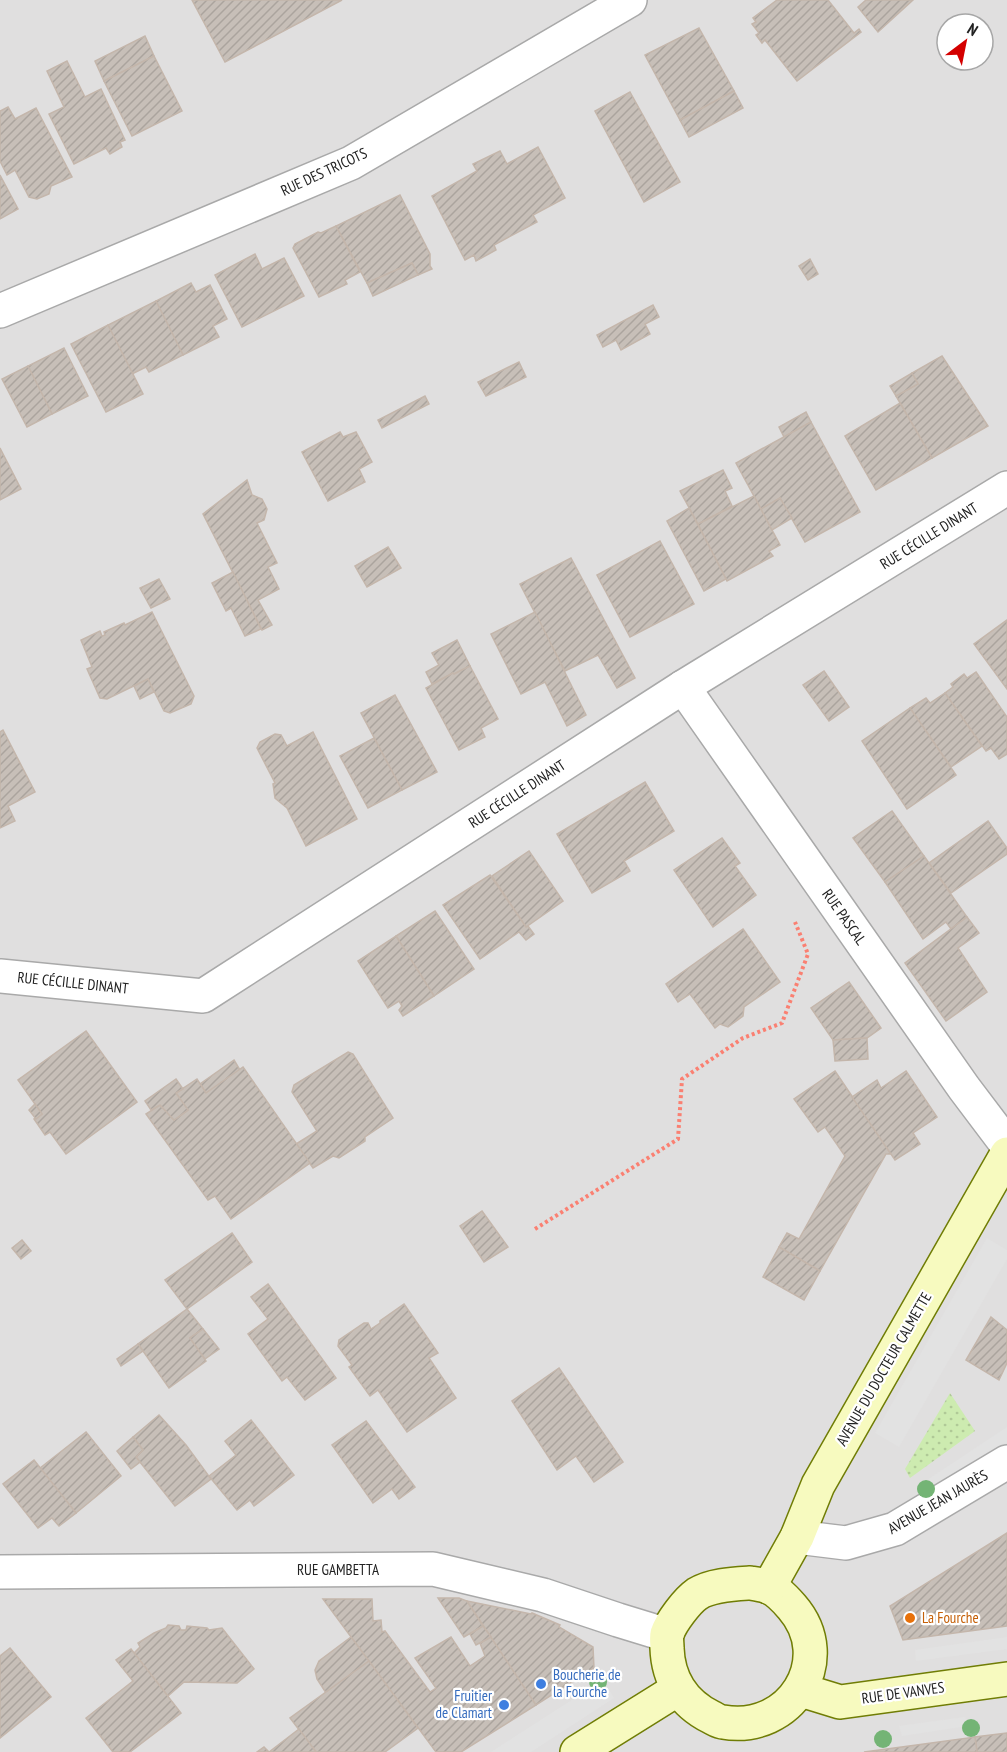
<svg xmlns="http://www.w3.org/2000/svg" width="1007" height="1752" font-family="'PT Sans Narrow',sans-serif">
	<defs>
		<pattern id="grass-dots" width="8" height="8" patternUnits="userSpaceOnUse" patternTransform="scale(1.5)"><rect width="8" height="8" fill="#cdebb0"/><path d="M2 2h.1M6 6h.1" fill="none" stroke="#b0c997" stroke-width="1.8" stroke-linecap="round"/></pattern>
		<pattern id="building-hatch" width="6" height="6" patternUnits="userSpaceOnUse" patternTransform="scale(1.5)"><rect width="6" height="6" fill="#c7bfb8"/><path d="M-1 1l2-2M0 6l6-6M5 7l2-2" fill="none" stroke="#aba49e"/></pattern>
	</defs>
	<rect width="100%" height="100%" fill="#f2efe9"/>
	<!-- residential -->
	<path fill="#e0dfdf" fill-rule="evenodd" d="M0,0h1007v1752h-1007zM947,24h36v36h-36z"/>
	<!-- grass -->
	<path fill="url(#grass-dots)" d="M950,1393l25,38 -65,47 -5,-9z"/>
	<!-- parking -->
	<g fill="#e2e2e2">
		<path d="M987,1238l20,12v9l-108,188 -24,-14z"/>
		<path d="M1007,1427v16l-72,48 -8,-11z"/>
		<path d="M1007,1637v12l-91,12 -1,-11z"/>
		<path d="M603,1680l11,18 -83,54h-40z"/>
		<path d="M965,1717l2,9 -65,10 -3,-10z"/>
	</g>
	<!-- building -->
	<g fill="url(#building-hatch)" stroke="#c4b6ab" stroke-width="1.5">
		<path d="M192,0h150l-117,62z"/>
		<path d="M777,0h51l26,33 5,-4 2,3 -64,49 -32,-41 -3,3 -6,-8 3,-2 -7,-9 4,-2 -3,-4z"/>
		<path d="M866,0h47l-35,32 -20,-25z"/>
		<path d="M699,28l35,63 -54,29 -35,-65z"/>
		<path d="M145,36l9,20 -50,25 -9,-20z"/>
		<path d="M154,56l28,55 -50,25 -28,-55z"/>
		<path d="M67,61l18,36 16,-8 24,51 -5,2 2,5 -12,7 -4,-6 -32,16 -25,-50 15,-7 -17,-36z"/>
		<path d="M734,91l9,17 -54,29 -9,-17z"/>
		<path d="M630,92l50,90 -36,20 -49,-91z"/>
		<path d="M8,107l7,12 21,-11 36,69 -21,9 -2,8 -12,5 -8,-2 -14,-27 -8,5 -7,-14v-50z"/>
		<path d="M538,147l27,51 -32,17 4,7 -43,23 2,5 -20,11 -2,-6 -9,5 -33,-64 45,-25 -4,-7 27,-13 7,13z"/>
		<path d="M0,175l18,34 -18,10z"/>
		<path d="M400,195l30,59v12l2,3 -14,6 -6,-12 -45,20 -31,-57z"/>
		<path d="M336,226l24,46 -15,8 2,4 -28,13 -26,-49 2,-4 23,-12 3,1z"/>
		<path d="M255,254l7,15 22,-11 20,38 -62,31 -27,-52z"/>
		<path d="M810,259l8,15 -10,6 -9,-14z"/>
		<path d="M412,263l6,12 -45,21 -6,-13z"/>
		<path d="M191,283l5,9 14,-7 17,34 -14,7 6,11 -36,18 -27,-54z"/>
		<path d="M156,301l27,54 -34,17 -3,-5 -14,7 -24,-49z"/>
		<path d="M653,305l6,12 -14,7 5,10 -29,16 -5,-10 -13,7 -6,-12z"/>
		<path d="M108,325l35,69 -37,18 -35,-68z"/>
		<path d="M64,348l24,48 -36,18 -24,-48z"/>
		<path d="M942,356l46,70 -56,32 -36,-62 22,-12 -6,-11z"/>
		<path d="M519,362l7,15 -40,19 -8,-14z"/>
		<path d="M28,366l24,48 -25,13 -25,-48z"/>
		<path d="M912,373l6,11 -22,12 -6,-10z"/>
		<path d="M425,396l4,8 -47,24 -4,-8z"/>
		<path d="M900,403l32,55 -56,32 -31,-54z"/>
		<path d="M806,412l5,10 -27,15 -5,-10z"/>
		<path d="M811,422l49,90 -55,30 -25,-44 -19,11 -25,-46z"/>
		<path d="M340,432l3,5 13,-5 16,30 -13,7 6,13 -37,19 -26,-49z"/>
		<path d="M0,448l21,41 -21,11z"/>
		<path d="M723,470l9,18 -7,3 7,15 -34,18 -18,-33z"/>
		<path d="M247,480l5,15 10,4 5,10 -3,11 -7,3 20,40 -9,4 11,22 -21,11 14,25 -10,5 -59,-116z"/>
		<path d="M754,496l26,49 -11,6 4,5 -46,25 -29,-57z"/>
		<path d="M780,498l12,20 -20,12 -11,-21z"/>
		<path d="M689,508l37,71 -22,12 -37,-70z"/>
		<path d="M660,541l34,63 -64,33 -33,-62z"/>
		<path d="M388,547l13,21 -34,19 -12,-21z"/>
		<path d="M571,558l64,120 -18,10 -19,-33 -33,16 -45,-87z"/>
		<path d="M233,572l28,57 -16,7 -14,-28 -5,3 -14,-28z"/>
		<path d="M159,579l11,20 -19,9 -11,-20z"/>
		<path d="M152,612l42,84 -3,8 -21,9 -6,-2 -16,-32 -41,20 -7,-1 -13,-29 5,-2 -11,-27 19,-9 2,5 3,-1 -1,-3 20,-9 1,2z"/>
		<path d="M535,612l51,103 -19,11 -22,-44 -24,12 -30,-60z"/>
		<path d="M1007,620v69l-33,-45z"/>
		<path d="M457,640l13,26 -16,8 -1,-1 -21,11 -6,-12 13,-7 -7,-12z"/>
		<path d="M470,666l28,53 -17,9 4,9 -26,13 -33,-62 27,-15 1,1z"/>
		<path d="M824,671l25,36 -20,14 -26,-36z"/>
		<path d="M976,672l31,45v37l-8,5 -8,-11 -5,3 -41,-58 8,-6 -2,-3 13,-10 3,4z"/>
		<path d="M148,679l6,13 -14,7 -6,-13z"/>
		<path d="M945,693l37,53 -31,21 -41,-59 16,-10 4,5z"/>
		<path d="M395,695l42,77 -35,18 -41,-77z"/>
		<path d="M910,708l46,67 -49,34 -45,-68z"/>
		<path d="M3,730l32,62 -27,14 7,15 -15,7v-96z"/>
		<path d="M313,732l44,87 -51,27 -19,-38 -12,-10 -2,-14 2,-1 -18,-35 3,-6 15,-8 6,1 6,11z"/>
		<path d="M374,738l28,52 -34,18 -28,-52z"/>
		<path d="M645,782l29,49 -50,30 6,10 -38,22 -35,-59z"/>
		<path d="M892,811l32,45 -39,26 -32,-44z"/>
		<path d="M988,821l19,27v6l-56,39 -22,-30z"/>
		<path d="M722,838l18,25 -5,3 21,29 -43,32 -39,-57z"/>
		<path d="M529,851l34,50 -37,26 -34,-51z"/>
		<path d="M924,856l43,61 -16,12 -5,-7 -23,17 -38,-57z"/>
		<path d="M490,875l36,52 2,-1 6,8 -8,6 -7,-8 -39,27 -37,-54z"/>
		<path d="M435,911l39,58 -40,27 -38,-60z"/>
		<path d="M967,917l12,16 -21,15 29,44 -41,29 -41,-58z"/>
		<path d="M743,929l37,53 -36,25 -1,9 -15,11 -8,-3 -5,4 -25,-34 -12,8 -12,-18z"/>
		<path d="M396,936l38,60 -31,20 -4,-6 3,-4 -3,-5 -11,7 -30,-47z"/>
		<path d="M849,982l32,46 -14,10 -34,2 -22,-32z"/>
		<path d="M86,1031l51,71 -71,52 -16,-22 -5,3 -11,-16 8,-5 -24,-34z"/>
		<path d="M867,1038l1,21 -33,2 -2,-21z"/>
		<path d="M348,1052l5,2 40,64 -28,19v4l-26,17 -6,-2 -20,12 -17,-24 21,-13 -25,-39 2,-7z"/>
		<path d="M234,1060l6,10 -34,23 -6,-9z"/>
		<path d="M243,1067l67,96 -79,56 -16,-23 -7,4 -62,-86 14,-9 14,15 14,-10 -12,-17 21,-14 9,14z"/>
		<path d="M835,1071l56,83h-5l-66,117 -41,-24 8,-14 12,6 46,-83 -20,-29 -7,5 -24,-33z"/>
		<path d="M906,1071l31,46 -24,16 7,11 -25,16 -43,-63 25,-17 4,8z"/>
		<path d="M176,1079l7,10 -7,4 12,17 -14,10 -14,-15 -9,5 -6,-9z"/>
		<path d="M35,1104l7,10 -6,5 -7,-9z"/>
		<path d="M482,1211l26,36 -24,15 -24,-36z"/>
		<path d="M232,1233l20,29 -65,47 -22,-29z"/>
		<path d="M22,1240l9,11 -10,8 -9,-11z"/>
		<path d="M779,1247l41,24 -16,29 -41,-23z"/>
		<path d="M268,1284l68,94 -31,22 -18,-23 -5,4 -34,-47 20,-15 -17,-22z"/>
		<path d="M404,1304l34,49 -9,5 27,40 -49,34 -29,-42 -8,6 -21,-29 3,-2 -14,-19 1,-6 25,-17h4l3,6 9,-6v-2z"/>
		<path d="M187,1309l16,20 -13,9 16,23 -37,27 -31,-44z"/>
		<path d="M991,1317l16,13v33l-8,17 -33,-20z"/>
		<path d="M203,1329l16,20 -14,10 -15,-21z"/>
		<path d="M138,1344l5,7 -22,15 -4,-7z"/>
		<path d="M559,1368l64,94 -29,20 -18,-26 -19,14 -45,-69z"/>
		<path d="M159,1415l27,30 25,34 -36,27 -39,-49 7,-7 -10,-13z"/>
		<path d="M251,1420l43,55 -40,31 -4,-6 -13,10 -28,-34 27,-21 -11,-14z"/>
		<path d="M366,1421l49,66 -16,12 -7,-10 -19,14 -41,-58z"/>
		<path d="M86,1432l35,44 -45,37 -36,-45z"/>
		<path d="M133,1437l10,13 -7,7 4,5 -9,7 -14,-18z"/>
		<path d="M34,1460l42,53 -17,13 -7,-8 -14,10 -35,-44z"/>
		<path d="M1007,1533v93l-104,14 -13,-34z"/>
		<path d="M438,1598h21l8,3 16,25 -19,11z"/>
		<path d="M323,1599h49l1,22 8,-1 1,12 3,-1 45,61 6,-4 -21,-30 36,-21 19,29 15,-10 -5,-13 11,-6 45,68 -75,47h-25z"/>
		<path d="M467,1601l64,13 1,-1 28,12 -1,2 34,20 1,21 -58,37z"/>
		<path d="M168,1625l11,1 2,4h5l1,-4 20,2 2,2 13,-2 32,41 -17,14 -53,-1 -16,14 -34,-43 6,-6 -2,-4 16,-10 12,-5z"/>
		<path d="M483,1626l8,11 -15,8 -6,-11z"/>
		<path d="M351,1637l18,24 -43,32 -9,-14 -2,-9 4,-9z"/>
		<path d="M10,1648l41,49 -51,41v-82z"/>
		<path d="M131,1649l50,64 -51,39h-17l-27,-34 47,-37 -17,-21z"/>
		<path d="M369,1661l49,67 -33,24h-69l-26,-34z"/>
		<path d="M299,1729l17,23h-59l7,-5 5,5z"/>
		<path d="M1007,1733v19h-30l-2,-15z"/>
		<path d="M975,1737l2,15h-113l45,-6z"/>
	</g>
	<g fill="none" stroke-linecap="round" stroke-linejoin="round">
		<defs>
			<g id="street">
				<path d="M0,311l351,-148 279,-163"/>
				<path d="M683,687l281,401 43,57"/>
				<path d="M0,976l203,20 480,-309 324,-199"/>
				<path d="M797,1537l49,6 49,-14 112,-67"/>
				<path d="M0,1572l433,-3 110,26 75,25 49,15"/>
			</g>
			<g id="secondary">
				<path d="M750,1583c6,1 13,2 18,4 9,3 18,13 24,20 46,53 -2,127 -69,115 -4,0 -8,-3 -12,-5 -28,-14 -43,-38 -44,-69 0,-4 -1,-10 0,-14 4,-12 20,-33 30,-40 14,-9 37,-10 53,-11z"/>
				<path d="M769,1587l28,-50 21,-52 189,-331"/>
				<path d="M801,1690l39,12 167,-23"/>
				<path d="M577,1752l101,-63"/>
			</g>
		</defs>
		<!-- street casing -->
		<use href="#street" stroke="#a9a9a9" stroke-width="36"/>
		<!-- secondary casing -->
		<use href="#secondary" stroke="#707d05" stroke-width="36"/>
		<!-- path -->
		<path stroke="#fa8072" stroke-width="4" stroke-dasharray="3 3" stroke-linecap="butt" d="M535,1229l143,-90 4,-60 61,-41 39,-15 26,-69 -13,-32"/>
		<!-- street -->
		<use href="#street" stroke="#fff" stroke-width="33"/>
		<!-- secondary -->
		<use href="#secondary" stroke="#f7fabf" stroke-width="33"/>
	</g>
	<!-- trees -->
	<g fill="#74b475">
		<circle cx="926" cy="1489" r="9"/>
		<circle cx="598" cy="1682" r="9"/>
		<circle cx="971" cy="1728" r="9"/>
		<circle cx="883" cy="1739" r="9"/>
	</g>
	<!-- markers -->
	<circle fill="#e8710a" stroke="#fff" stroke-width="2" cx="910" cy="1618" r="6"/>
	<g fill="#3f7fe0" stroke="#fff" stroke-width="2">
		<circle cx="541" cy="1684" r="6"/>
		<circle cx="504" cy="1705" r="6"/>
	</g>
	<g text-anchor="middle" stroke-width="4.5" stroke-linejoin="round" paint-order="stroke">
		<!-- street labels -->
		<g font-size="15" fill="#222" stroke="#fff">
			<text transform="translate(324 172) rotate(-25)" y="5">RUE DES TRICOTS</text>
			<text transform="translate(929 536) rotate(-32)" y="5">RUE CÉCILLE DINANT</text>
			<text transform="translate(517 794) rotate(-33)" y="5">RUE CÉCILLE DINANT</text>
			<text transform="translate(844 917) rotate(55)" y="5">RUE PASCAL</text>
			<text transform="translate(73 983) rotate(6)" y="5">RUE CÉCILLE DINANT</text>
			<text transform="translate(884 1369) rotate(-60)" y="5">AVENUE DU DOCTEUR CALMETTE</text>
			<text transform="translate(938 1502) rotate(-30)" y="5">AVENUE JEAN JAURÈS</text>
			<text x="338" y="1575">RUE GAMBETTA</text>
			<text transform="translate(903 1693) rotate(-8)" y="5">RUE DE VANVES</text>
		</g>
		<!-- food labels -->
		<g font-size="15" fill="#c56008" stroke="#fff" text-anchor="start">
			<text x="922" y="1623">La Fourche</text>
		</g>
		<!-- shop labels -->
		<g font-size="15" fill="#366cbe" stroke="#fff" text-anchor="start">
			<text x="553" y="1680">Boucherie de<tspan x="553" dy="17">la Fourche</tspan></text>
			<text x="492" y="1701" text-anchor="end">Fruitier<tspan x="492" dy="17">de Clamart</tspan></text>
		</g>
	</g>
	<!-- north arrow -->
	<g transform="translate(965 42) rotate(32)"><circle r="28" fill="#ffffff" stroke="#a7a7a7" stroke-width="1.5"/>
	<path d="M0-4.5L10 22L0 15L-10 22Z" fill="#d40000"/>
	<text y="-9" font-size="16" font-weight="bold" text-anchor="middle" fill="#222222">N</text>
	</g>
</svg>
